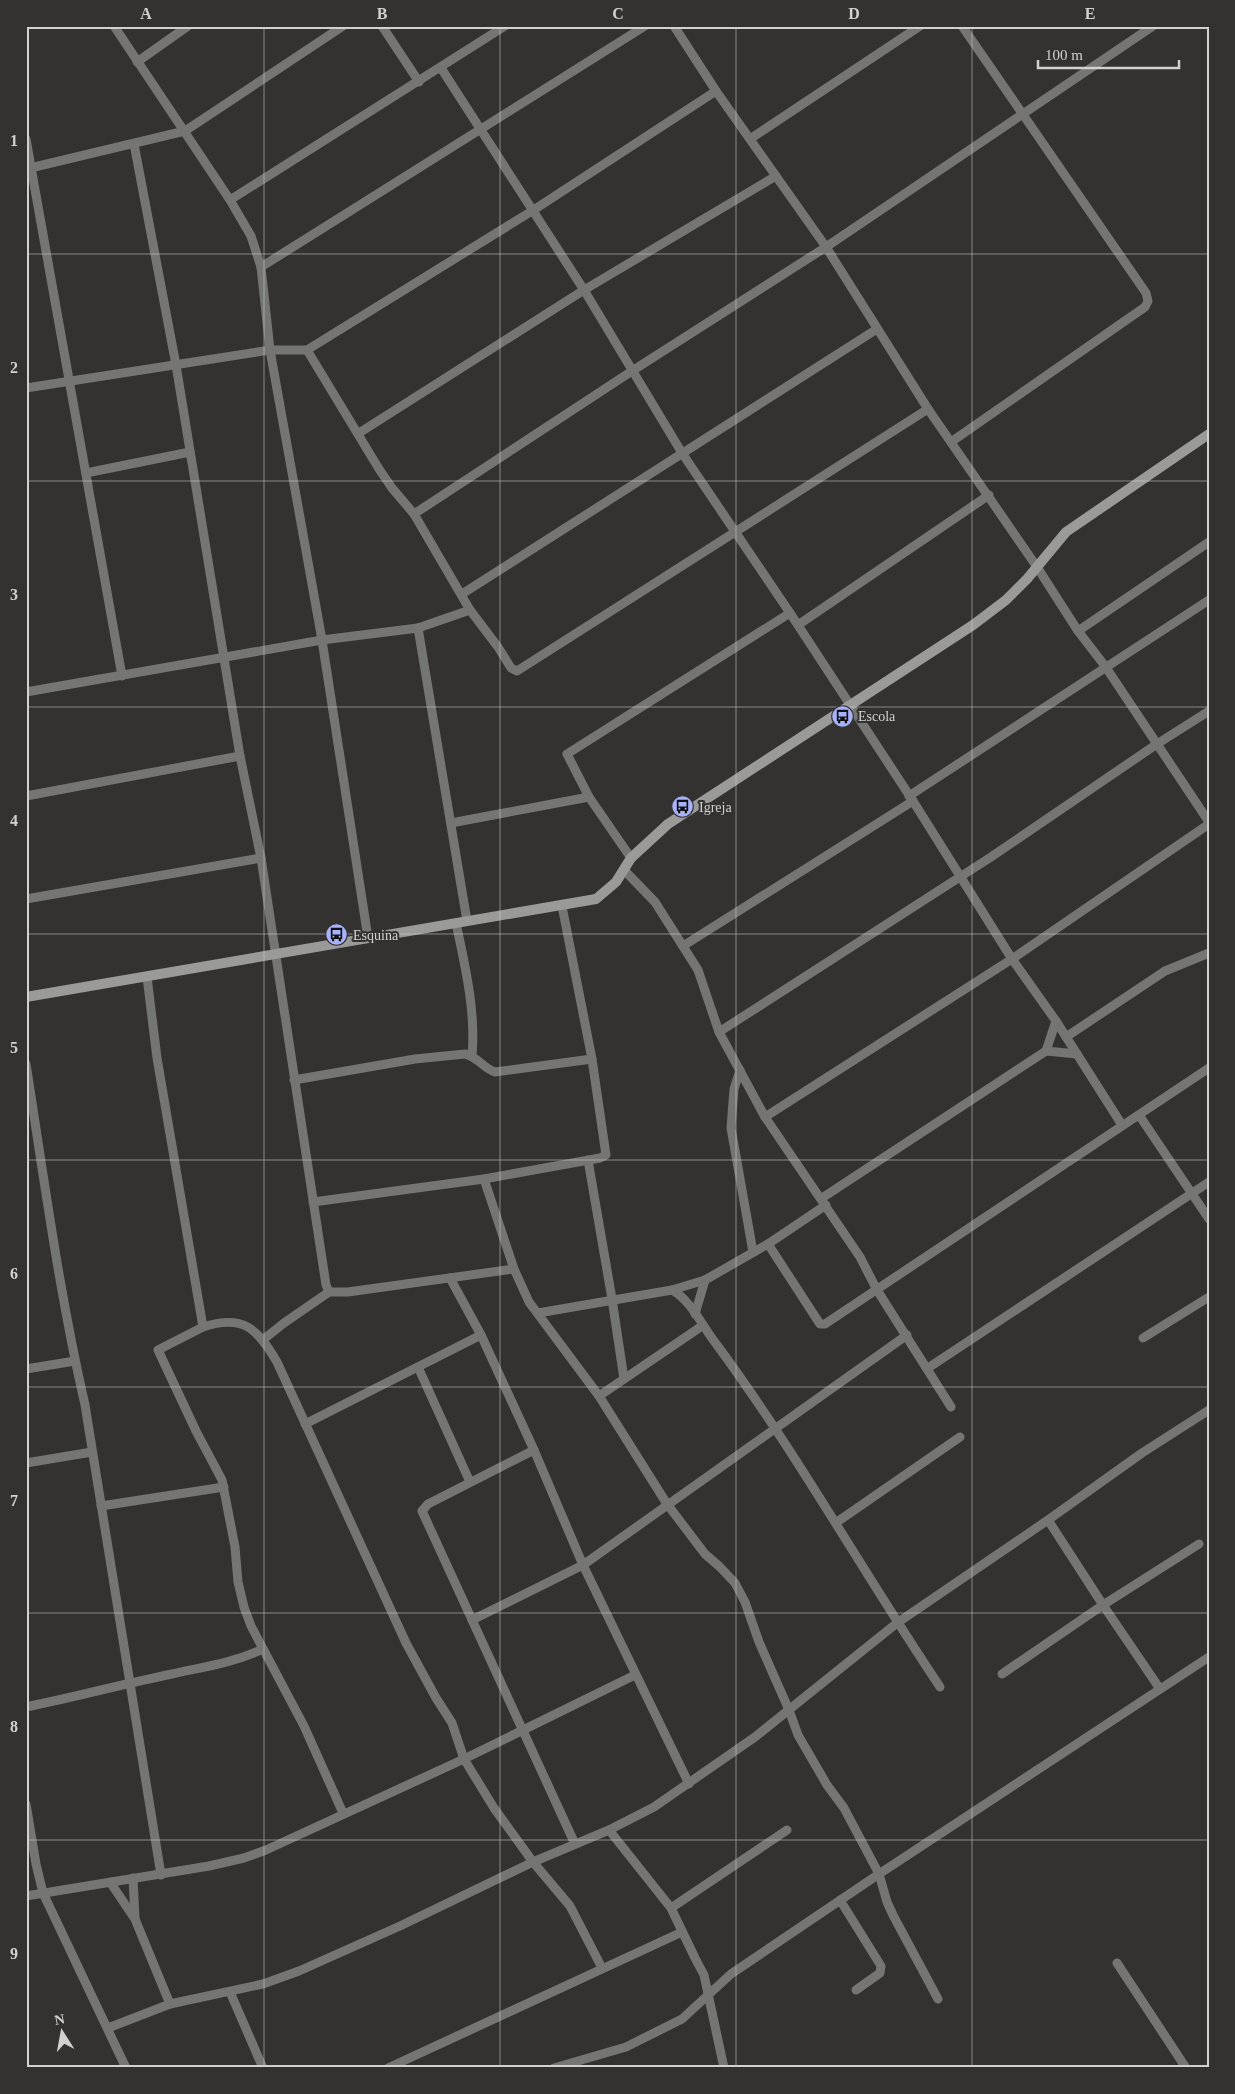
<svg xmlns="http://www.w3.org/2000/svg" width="1235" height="2094" font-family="Georgia,serif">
	<rect width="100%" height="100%" fill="#333230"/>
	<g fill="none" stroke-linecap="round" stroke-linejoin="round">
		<!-- street -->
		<g stroke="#757574" stroke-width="9">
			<path d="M114,26l116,174 21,36 10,31 9,83 52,290 46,298"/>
			<path d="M382,26l37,56"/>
			<path d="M674,26l42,65 110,156 102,162 109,158 41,64 27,35 104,156"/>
			<path d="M137,62l51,-36"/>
			<path d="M441,68l143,222 98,163 108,160 123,188 99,158 44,62 66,104"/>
			<path d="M26,139l96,537"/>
			<path d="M750,139l170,-113"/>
			<path d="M134,144l42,221 64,391 21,102 65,427 3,7h19l166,-23"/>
			<path d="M26,169l159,-38 158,-105"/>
			<path d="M230,200l275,-174"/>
			<path d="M261,267l384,-241"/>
			<path d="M307,350l72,119 13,19 22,26 218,-143 194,-124 327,-221"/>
			<path d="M26,388l244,-38h37l225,-139 184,-120"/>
			<path d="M359,433l225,-143 192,-114"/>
			<path d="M951,442l194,-135 3,-6 -2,-8 -184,-267"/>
			<path d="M86,473l104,-21"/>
			<path d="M414,514l56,96"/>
			<path d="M462,594l415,-265"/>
			<path d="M798,625l191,-130"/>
			<path d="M418,628l49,293"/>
			<path d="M1078,631l131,-89"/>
			<path d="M26,692l296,-52 96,-12 52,-18 28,37 13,21 6,3 411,-262"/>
			<path d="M26,796l214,-40"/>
			<path d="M909,796l300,-196"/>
			<path d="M451,823l138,-26"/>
			<path d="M631,858l-42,-61 -22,-43 223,-141"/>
			<path d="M625,871l30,31 43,68 21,62 46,85 95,140 17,33 74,117"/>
			<path d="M26,899l235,-41"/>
			<path d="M456,923c9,43 20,88 16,133"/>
			<path d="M683,946l230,-145"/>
			<path d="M147,977l10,81 46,269 -45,23 38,81 26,49 13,67 3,35 6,25 7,19 53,100 39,87"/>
			<path d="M719,1032l272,-175 166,-113 52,-33"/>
			<path d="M1066,1037l99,-66 44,-18"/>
			<path d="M1046,1051l31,3"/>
			<path d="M26,1064c18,114 33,228 59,341l76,470"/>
			<path d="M740,1070l-6,19 -3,39 22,124"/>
			<path d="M294,1080l121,-21 50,-5c13,3 18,14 30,18l97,-13"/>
			<path d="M1139,1115l70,104"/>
			<path d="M765,1117l247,-158 197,-135"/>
			<path d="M588,1160l24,139 12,80"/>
			<path d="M484,1179l30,90 15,33 70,94 68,108 38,50 15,13 15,16 10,19 14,40 30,68 9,25 29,50 17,23 35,66 8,28 6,13 45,84"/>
			<path d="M822,1198l224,-147 10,-30"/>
			<path d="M313,1202l171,-23 116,-21 6,-3 -14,-96 -30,-153"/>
			<path d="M768,1244l50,77 2,3h5l384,-256"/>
			<path d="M450,1278l31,57 53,115 49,115 106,219"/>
			<path d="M672,1290c20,11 31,38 45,55 81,110 147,229 223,342"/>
			<path d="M538,1313l134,-23 33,-10 63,-36 58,-39"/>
			<path d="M695,1314l10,-34"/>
			<path d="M203,1327c40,-13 54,1 74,35l129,281 30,55 16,25 12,36 30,49 39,54 37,44 32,62"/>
			<path d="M1143,1338l66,-41"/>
			<path d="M264,1339l20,-16 45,-31"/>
			<path d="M418,1367l52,115"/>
			<path d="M928,1368l281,-186"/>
			<path d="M26,1369l49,-8"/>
			<path d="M599,1396l103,-70"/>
			<path d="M305,1424l176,-89"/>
			<path d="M534,1450l-106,54 -6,7 153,333"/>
			<path d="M26,1463l66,-11"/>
			<path d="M101,1506l123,-19"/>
			<path d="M1048,1520l55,85 96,-61"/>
			<path d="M837,1522l123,-85"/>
			<path d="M472,1620l111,-55 324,-230"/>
			<path d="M1002,1674l101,-69 57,84"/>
			<path d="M26,1707c49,-10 97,-23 146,-33 31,-7 61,-11 91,-25"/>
			<path d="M26,1804l10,60 7,29 83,175"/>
			<path d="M609,1830l62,78 24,50 9,17 20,93"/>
			<path d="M133,1878l2,40"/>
			<path d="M110,1882l25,37 35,85"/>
			<path d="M26,1896l183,-30 35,-8 22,-8 198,-91 171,-84"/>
			<path d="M840,1900l41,66 -1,7 -24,17"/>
			<path d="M671,1908l116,-78"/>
			<path d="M1117,1963l69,105"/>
			<path d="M230,1992l33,76"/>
			<path d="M108,2028l62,-24 93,-20 36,-13 101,-45 133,-64 76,-32 45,-23 101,-70 142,-114 151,-103 94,-67 67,-43"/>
			<path d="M388,2068l294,-136"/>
			<path d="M554,2068l72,-21 56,-28 49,-45 148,-100 330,-217"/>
		</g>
		<!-- secondary -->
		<path stroke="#9a9b99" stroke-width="10" d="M26,997l570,-98 20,-17 15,-24 37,-34 305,-199 33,-25 21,-21 39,-47 143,-98"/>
	</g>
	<!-- grid -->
	<path fill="none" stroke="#d2d1cf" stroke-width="1" stroke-opacity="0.55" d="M264,26v2042M500,26v2042M736,26v2042M972,26v2042M26,254h1183M26,481h1183M26,707h1183M26,934h1183M26,1160h1183M26,1387h1183M26,1613h1183M26,1840h1183"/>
	<!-- icons -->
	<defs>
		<symbol id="bus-disc" viewBox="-11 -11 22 22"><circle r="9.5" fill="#a7b1fc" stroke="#333230"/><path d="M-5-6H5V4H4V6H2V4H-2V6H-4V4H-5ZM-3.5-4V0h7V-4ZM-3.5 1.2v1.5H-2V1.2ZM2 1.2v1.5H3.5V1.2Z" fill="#111"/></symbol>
	</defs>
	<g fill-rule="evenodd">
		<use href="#bus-disc" x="830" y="704" width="25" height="25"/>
		<use href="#bus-disc" x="670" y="794" width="25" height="25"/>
		<use href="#bus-disc" x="324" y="922" width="25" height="25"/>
	</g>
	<g text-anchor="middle" stroke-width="4" stroke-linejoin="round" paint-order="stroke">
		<!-- poi labels -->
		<g font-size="14" fill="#d2d1cf" stroke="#333230" text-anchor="start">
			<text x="858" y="721">Escola</text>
			<text x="699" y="812">Igreja</text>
			<text x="353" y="940">Esquina</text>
		</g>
	</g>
	<!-- border -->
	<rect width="1235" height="2094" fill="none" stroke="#333230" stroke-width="55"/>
	<!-- north arrow -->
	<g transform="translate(62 2032) rotate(349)" stroke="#333230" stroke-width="4" paint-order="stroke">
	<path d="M0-4L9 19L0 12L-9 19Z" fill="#d2d1cf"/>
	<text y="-8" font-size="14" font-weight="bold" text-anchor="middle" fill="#d2d1cf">N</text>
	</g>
	<!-- scale -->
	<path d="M1038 60v8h141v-8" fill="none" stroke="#d2d1cf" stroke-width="2.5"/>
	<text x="1045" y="60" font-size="15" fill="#d2d1cf" stroke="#333230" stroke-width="4" paint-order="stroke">100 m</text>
	<rect x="28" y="28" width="1180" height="2038" fill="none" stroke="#d2d1cf" stroke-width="2"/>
	<g font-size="16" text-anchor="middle" font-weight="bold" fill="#d2d1cf">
		<text x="146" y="19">A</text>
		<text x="382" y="19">B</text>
		<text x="618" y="19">C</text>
		<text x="854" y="19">D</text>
		<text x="1090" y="19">E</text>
		<text x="14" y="146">1</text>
		<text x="14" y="373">2</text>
		<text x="14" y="600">3</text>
		<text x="14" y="826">4</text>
		<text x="14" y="1053">5</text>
		<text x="14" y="1279">6</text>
		<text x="14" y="1506">7</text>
		<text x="14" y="1732">8</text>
		<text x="14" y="1959">9</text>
	</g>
</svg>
